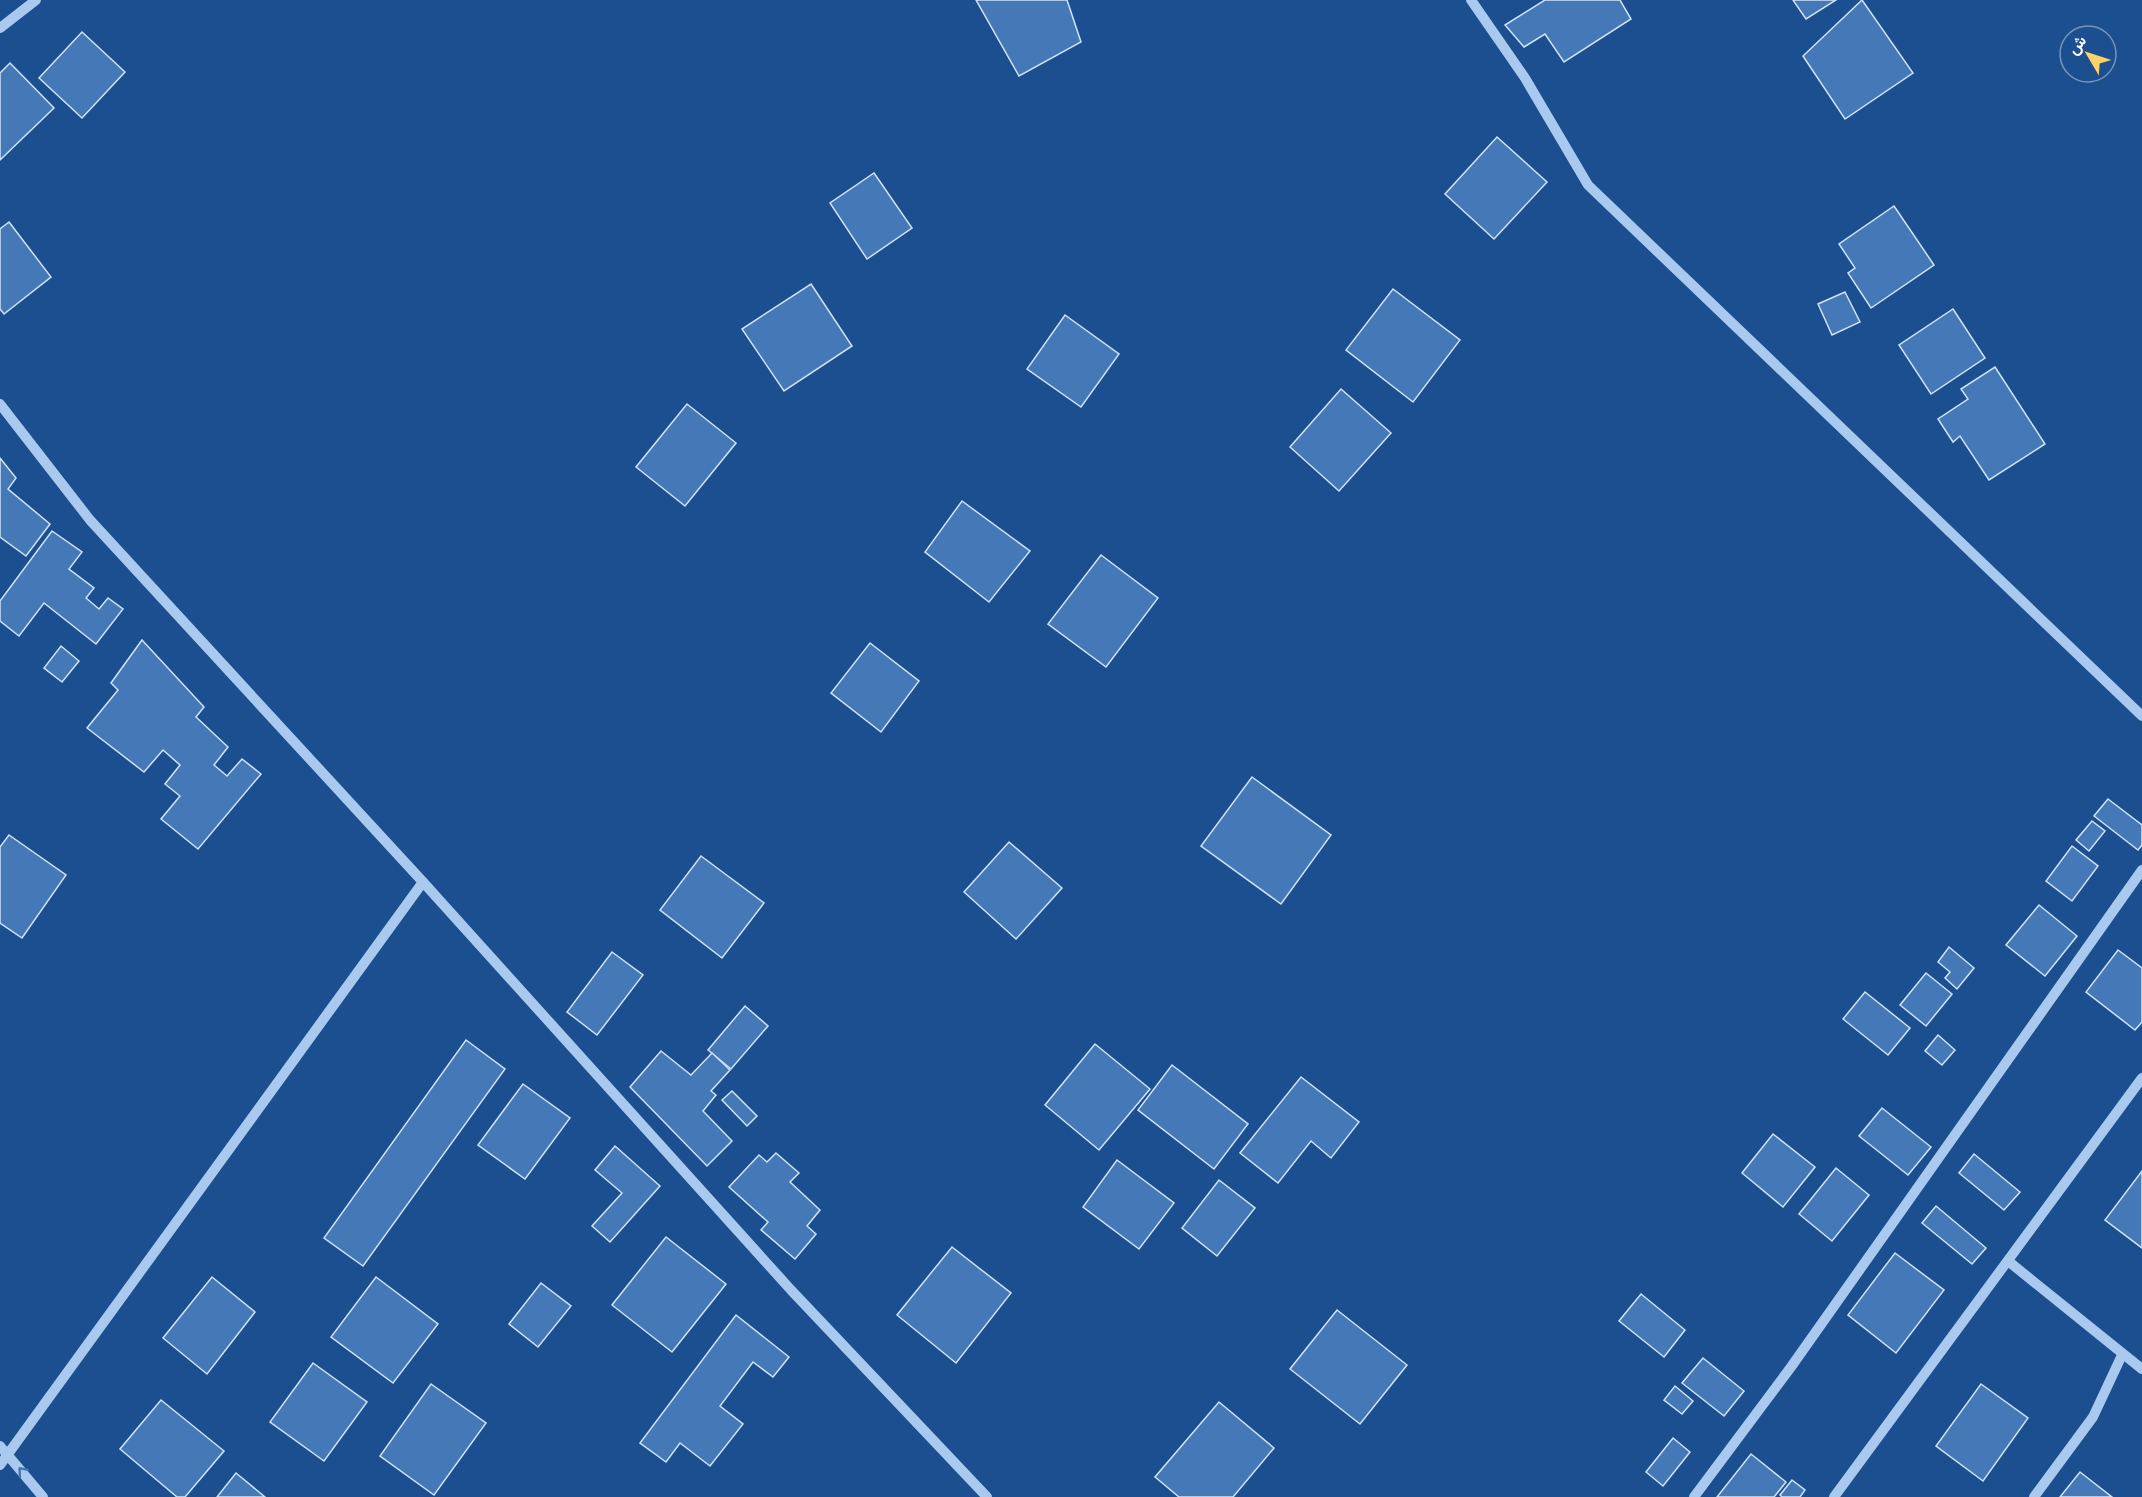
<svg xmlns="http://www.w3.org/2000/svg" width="2142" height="1497" font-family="Mulish,Vazirmatn,sans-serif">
	<rect width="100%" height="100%" fill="#1b4f8f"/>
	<!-- building -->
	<g fill="#4478b7" stroke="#cfe3fa" stroke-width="1.5">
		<path d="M976,0h91l14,42 -62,34z"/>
		<path d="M1545,0h75l11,19 -67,43 -19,-28 -21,13 -19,-22z"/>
		<path d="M1793,0h43l-30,19z"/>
		<path d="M1862,0l51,73 -68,46 -42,-63z"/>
		<path d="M82,32l43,40 -43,46 -43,-40z"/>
		<path d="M10,63l44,45 -54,52v-87z"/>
		<path d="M1497,137l50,45 -53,57 -49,-45z"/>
		<path d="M874,173l38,55 -45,31 -37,-56z"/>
		<path d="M1894,206l40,59 -63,43 -23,-35 7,-5 -16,-24z"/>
		<path d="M9,222l42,55 -47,37 -4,-5v-80z"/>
		<path d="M811,284l41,62 -68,45 -42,-62z"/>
		<path d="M1393,289l67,51 -47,62 -67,-52z"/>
		<path d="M1845,292l15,30 -28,13 -14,-31z"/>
		<path d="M1953,309l32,49 -54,36 -32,-49z"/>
		<path d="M1065,315l54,39 -38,53 -54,-38z"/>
		<path d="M1995,367l50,77 -56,36 -29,-44 -7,6 -15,-23 30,-20 -7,-10z"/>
		<path d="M1341,389l50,44 -52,58 -49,-44z"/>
		<path d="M687,404l49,39 -51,63 -49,-39z"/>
		<path d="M0,458l16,20 -8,11 42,35 -24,32 -26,-19z"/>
		<path d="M962,501l68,50 -41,51 -64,-50z"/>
		<path d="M52,531l30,21 -13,17 25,19 -8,10 13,11 9,-11 15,11 -27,35 -52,-41 -25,33 -19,-15v-20z"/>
		<path d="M1101,555l57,43 -52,69 -58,-43z"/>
		<path d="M142,640l62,67 -8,10 32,30 -14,18 13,11 15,-17 19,15 -63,75 -37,-30 19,-23 -15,-12 15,-19 -17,-15 -19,22 -57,-44 31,-38 -7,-7z"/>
		<path d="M870,643l49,38 -38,51 -50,-39z"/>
		<path d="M61,646l18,15 -17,21 -18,-14z"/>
		<path d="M1252,777l79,58 -50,69 -80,-58z"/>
		<path d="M2108,799l34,26v20l-4,5 -44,-34z"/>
		<path d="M2092,821l13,10 -16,20 -13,-11z"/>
		<path d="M9,835l57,40 -44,63 -22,-15v-76z"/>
		<path d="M1009,842l53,46 -46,51 -52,-47z"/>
		<path d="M2072,846l26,20 -26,35 -26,-20z"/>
		<path d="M701,856l63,47 -42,55 -62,-48z"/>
		<path d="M2039,905l38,31 -32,40 -39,-31z"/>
		<path d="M1949,947l25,21 -17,21 -12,-11 5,-6 -12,-10z"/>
		<path d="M2118,950l24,18v54l-7,8 -49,-38z"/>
		<path d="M612,952l31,23 -46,60 -30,-23z"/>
		<path d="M1926,973l26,21 -26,32 -26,-21z"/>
		<path d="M1865,992l45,36 -22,27 -45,-36z"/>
		<path d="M745,1006l23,20 -37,43 -23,-19z"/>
		<path d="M1938,1035l17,15 -13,15 -17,-14z"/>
		<path d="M466,1040l39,29 -142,197 -39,-28z"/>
		<path d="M1095,1044l55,45 -51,61 -54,-45z"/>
		<path d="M661,1051l30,24 21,-22 18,17 -19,21 5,4 -13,16 29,30 -25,25 -77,-79z"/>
		<path d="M1172,1065l76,59 -34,45 -76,-59z"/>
		<path d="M1301,1077l58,45 -28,36 -20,-17 -33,42 -38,-30z"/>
		<path d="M523,1084l47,34 -45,61 -47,-34z"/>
		<path d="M732,1091l25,25 -10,10 -25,-26z"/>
		<path d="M1882,1108l49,39 -23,28 -49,-39z"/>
		<path d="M1773,1134l42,33 -32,40 -41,-34z"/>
		<path d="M615,1146l45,40 -50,56 -18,-16 30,-33 -27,-23z"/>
		<path d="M776,1153l23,20 -9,9 30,28 -13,16 9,8 -21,25 -34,-29 7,-8 -39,-35 30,-32 8,7z"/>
		<path d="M1974,1154l46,38 -16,18 -45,-37z"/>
		<path d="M1117,1160l57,43 -35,46 -56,-42z"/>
		<path d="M1836,1168l33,27 -37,46 -33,-27z"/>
		<path d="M2142,1171v77l-37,-28z"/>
		<path d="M1219,1180l36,28 -38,48 -35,-28z"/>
		<path d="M1936,1206l50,42 -14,16 -50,-41z"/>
		<path d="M666,1237l60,47 -54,68 -60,-47z"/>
		<path d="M952,1247l59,46 -55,70 -59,-48z"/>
		<path d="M1895,1253l49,37 -48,63 -48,-38z"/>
		<path d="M212,1277l43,35 -48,62 -44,-36z"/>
		<path d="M376,1277l62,47 -45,59 -62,-46z"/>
		<path d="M541,1283l30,23 -33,41 -29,-23z"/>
		<path d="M1641,1294l44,36 -21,27 -45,-36z"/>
		<path d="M1337,1310l70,55 -47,59 -70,-55z"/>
		<path d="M736,1315l53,42 -16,20 -20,-15 -33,44 23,18 -33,42 -30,-23 -14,19 -26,-19z"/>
		<path d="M1703,1358l41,33 -20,25 -42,-33z"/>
		<path d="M313,1363l54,39 -43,59 -54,-39z"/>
		<path d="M431,1384l55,39 -52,72 -54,-39z"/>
		<path d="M1981,1384l47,34 -45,63 -47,-35z"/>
		<path d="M1675,1386l18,15 -11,13 -18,-14z"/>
		<path d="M161,1400l63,51 -39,46h-8l-57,-48z"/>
		<path d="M1219,1402l55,46 -41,49h-54l-24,-20z"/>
		<path d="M1673,1438l17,14 -27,34 -17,-14z"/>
		<path d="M1751,1454l35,28 -12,15h-57z"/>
		<path d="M2080,1472l32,25h-52z"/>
		<path d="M236,1473l29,24h-48z"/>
		<path d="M1792,1480l13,10 -5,7h-18l-2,-2z"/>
	</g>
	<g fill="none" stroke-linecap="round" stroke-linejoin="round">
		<!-- minor -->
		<g stroke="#a9c9ee" stroke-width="10">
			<path d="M1471,0l54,78 63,107 554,531"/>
			<path d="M0,28l36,-28"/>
			<path d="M0,404l90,116 333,362 368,408 196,207"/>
			<path d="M2008,1261l134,108"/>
			<path d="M0,1446l43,51"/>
			<path d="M0,1465l423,-583"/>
			<path d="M1694,1497l97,-130 351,-497"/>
			<path d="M1834,1497l308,-419"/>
			<path d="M2034,1497l59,-80 29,-62"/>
		</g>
	</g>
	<!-- one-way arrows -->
	<defs><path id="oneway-chevron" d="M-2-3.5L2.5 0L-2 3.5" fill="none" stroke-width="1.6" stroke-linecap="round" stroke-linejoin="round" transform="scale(1.5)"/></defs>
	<use stroke="#4674ac" href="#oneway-chevron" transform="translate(22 1471) rotate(-130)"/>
	<!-- north arrow -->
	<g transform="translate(2088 54) rotate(309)"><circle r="28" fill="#1b4f8f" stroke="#7695bc" stroke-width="1.5"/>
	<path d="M0-4.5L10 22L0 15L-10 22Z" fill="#ffd166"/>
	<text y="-9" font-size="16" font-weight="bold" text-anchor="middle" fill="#ffffff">ش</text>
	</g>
</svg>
